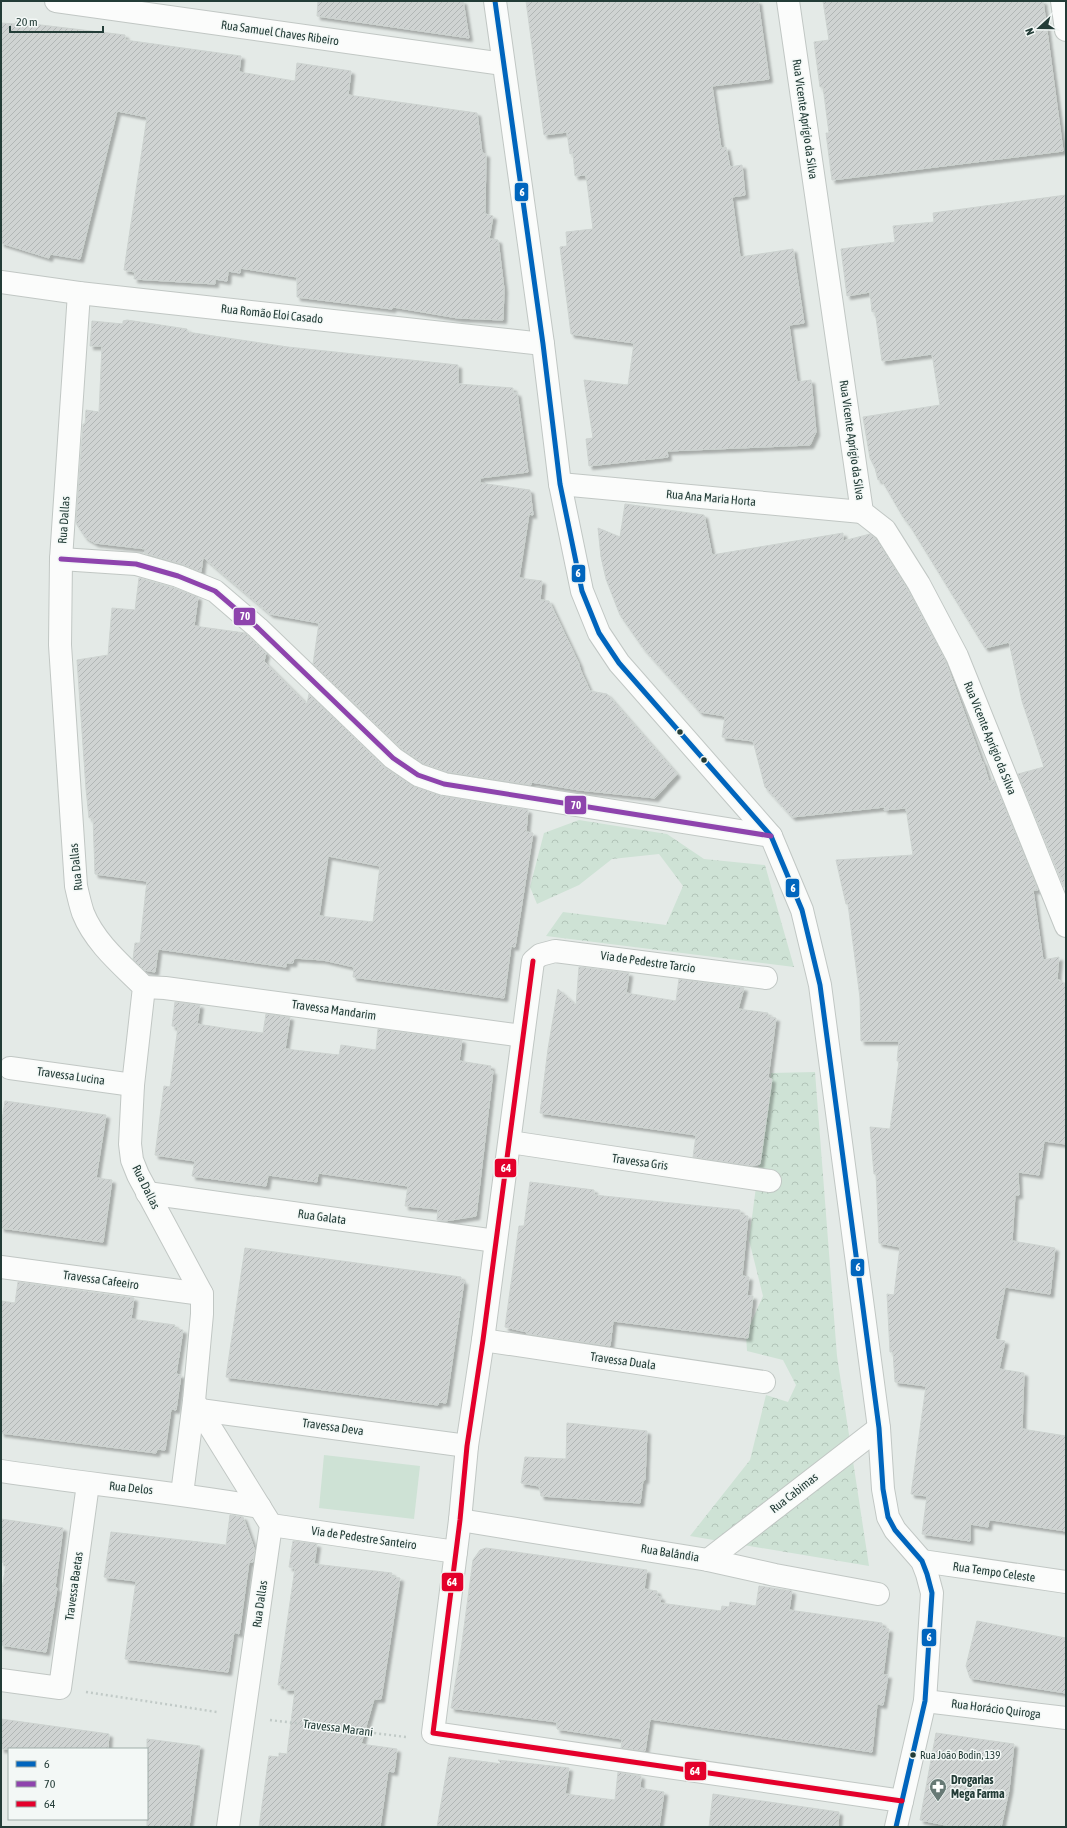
<svg xmlns="http://www.w3.org/2000/svg" width="1067" height="1828" font-family="'Asap Condensed',sans-serif">
	<defs>
		<pattern id="forest-crowns" width="20" height="18" patternUnits="userSpaceOnUse"><rect width="20" height="18" fill="#cee2d5"/><path d="M2 6a3 3 0 1 1 6 0M12 15a3 3 0 1 1 6 0" fill="none" stroke="#b1c3b7"/></pattern>
		<pattern id="building-hatch" width="6" height="6" patternUnits="userSpaceOnUse"><rect width="6" height="6" fill="#cfd3d2"/><path d="M-1 1l2-2M0 6l6-6M5 7l2-2" fill="none" stroke="#b1b6b5"/></pattern>
		<filter id="shadow"><feDropShadow dx="3.5" dy="3.5" stdDeviation="1" flood-color="#0004"/></filter>
	</defs>
	<rect width="100%" height="100%" fill="#e4eae7"/>
	<!-- green -->
	<path fill="#cee2d5" d="M324,1455l96,11 -6,53 -95,-11z"/>
	<!-- forest -->
	<g fill="url(#forest-crowns)">
		<path d="M579,820l88,14 37,25 61,6 29,102 -248,-31 17,-24 103,13 17,-39 -24,-32 -47,5 -33,26 -42,19 -7,-17 14,-54z"/>
		<path d="M815,1072l22,284 32,210 -179,-30 60,-76 16,-65 22,7 8,-17 -13,-25 -36,-9 -1,-17 17,-38 -14,-56 22,-167z"/>
	</g>
	<!-- building -->
	<g fill="url(#building-hatch)" stroke="#cdd3d0" fill-rule="evenodd" filter="url(#shadow)">
		<path d="M318,1h145l6,37 -152,-22z"/>
		<path d="M526,1h232l11,78 -57,7 9,62 5,-1 4,20 12,-2 3,30 -13,2 8,60 53,-8 11,74 -15,2 8,57 14,-2 5,52 -6,13 -143,6 1,6 -79,9 -3,-27 7,-1 -9,-58 44,5 6,-42 -63,-9 -11,-87 7,-1 -1,-14 27,-3 -7,-54 -11,1 -2,-23 -3,1 -3,-22 -23,3z"/>
		<path d="M823,1h220l20,150 -231,29 -6,-47h3l-6,-46h-3l-6,-45 15,-2z"/>
		<path d="M16,22l109,13v5l116,16 -2,16 56,9 2,-18 54,8 -3,24 129,18 5,40 4,1 -1,60 8,2 -4,23 9,1 6,49 -1,31 -45,-2 -65,-11 -1,2 -95,-12v-20l-57,-9v5l-12,-2 -1,10 -12,-2v5l-81,-5 1,-7 -11,-2 23,-153 -30,-6 -37,148 -30,-5 -1,4 -48,-15v-220l15,1z"/>
		<path d="M1066,195v668l-2,24 -46,-113 26,-7 -22,-66 -13,-59 -24,6 -75,-122 -7,-9 -22,-38 -3,1 -3,-12 -5,-10 -7,-41 77,-12 -8,-51 -50,7 -7,-50 -3,1 -2,-20 -23,4 -6,-47 54,-7 -2,-16 41,-4 -1,-9z"/>
		<path d="M127,320l60,9v3l101,15 170,18v19l55,4v5h4l11,79 -48,6v5l50,7 3,25 -4,-1 -10,64 23,3 -2,19 9,1 30,63 1,5 10,22 17,3 70,80 -22,24 -76,-8 -48,-8v3l-84,-13 -23,-8 -23,-16 -88,-84 6,-41 -49,-9 -67,-57 -2,15 -20,-8 -37,-11 2,-4 -51,-6 -10,-6 -8,-12 -1,-4 7,-97h2l1,-14 13,2 3,-66h-12l2,-25 31,3v-3z"/>
		<path d="M625,504l79,11 8,40 131,-22v8l27,-7 6,4 32,52 36,67 38,105h1l6,20 5,-2 44,110h-5l10,70 16,-3 -2,22 9,5v160l-22,-3 -5,34 -21,-3 1,23h-4l-3,46 43,7 -5,46 -45,-7 -10,52 10,2 -6,28 25,4 -2,56 44,7v95l-74,-11h-3l-1,7 -18,-3v17l-48,-7 5,-38 -16,-2 15,-108 -31,-4 -2,-30h-3l-3,-58 7,1 6,-48 -21,-4 -3,-69h-2l-4,-47 20,2 9,-68h-2l2,-20h-38l-1,-43 -12,-94h-2l-10,-44 77,-5 -7,-47 -22,2 1,-3 -93,10 -27,-30 -12,-46 -31,-4 3,-21 -25,-4 -57,-64 -23,-33 -14,-36 -5,-22 -3,-29 22,9z"/>
		<path d="M139,578l35,10 24,9 -4,29 51,7 21,20 -2,8 43,43 2,-10 75,73 27,18 31,11 86,14 -2,22 7,1 -18,114 -4,-1 -7,52 -151,-21 1,-10 -31,-7 -29,-2 -1,5h-7v4l-128,-18 -3,23 -11,-2 -11,-11 2,-16h5l7,-62 -52,-7 -2,-56h-4l-3,-29 -9,-129 31,-5 4,-47 23,2zM328,856l52,10 -7,56 -54,-6z"/>
		<path d="M579,967l50,6 -3,20 50,8 3,-22 65,9 -6,21 30,4v4l8,1 -8,60 4,1 -12,85 -9,2 -58,-9 3,-22 -156,-22 8,-64 10,-60 18,16z"/>
		<path d="M175,1002l25,3 -3,19 33,5 33,4 3,-19 24,3 -5,32 54,6 2,-10 35,5 2,-21 84,11 -3,21 32,5 -1,5h3l-17,145 -31,5 -8,-1 1,-11 -33,-3 3,-20 -90,-13 -1,9 -49,-7 -2,11 -74,-10 3,-15 -40,-6 9,-69 6,1 8,-60 -6,-1z"/>
		<path d="M5,1101l101,14 -10,63 16,2 -9,62 -102,-14v-102z"/>
		<path d="M530,1182l64,8v5l146,15v5l8,1 -6,60 7,1 -2,19h6l-5,42 -135,-17 -3,25 -83,-12v-2l-22,-5 14,-101h5z"/>
		<path d="M245,1248l216,29v4h3l-18,122 -7,-1 -1,3 -212,-28z"/>
		<path d="M18,1282l116,16 -3,21 44,6 -1,4 9,1 -7,44 5,1 -5,35 -5,-1 -6,41 -8,-1 -1,4 -155,-20v-132l14,2z"/>
		<path d="M567,1423l80,8 -2,49h-2l-3,23 -99,-7 -2,-10 -18,-3 4,-26 41,2z"/>
		<path d="M230,1515l13,2 12,34 -2,11h-4l-10,72 -5,-2 -6,40 -103,-13 11,-78 -32,-4 7,-45 115,13z"/>
		<path d="M1,1519l62,9 -8,60h2l-11,64 -45,-7v-48l5,-34 -5,-1z"/>
		<path d="M293,1541l24,3 -3,20 78,9 -1,4 9,1 -19,121h-7l-13,45 36,5 -3,23 -6,-1 -8,56h-121l10,-71 10,1v-4l8,1 8,-64h-10l-1,-5h-6l17,-117 -6,-1z"/>
		<path d="M486,1548l161,22 -3,19 13,2v5l4,1 -1,6 61,8 1,-5 7,1 1,-5 26,4 3,-20 33,5 -3,19 93,13v5l7,1 -6,46h5l-5,30 -6,-1 -5,48 -222,-33 -5,32 -24,-3 1,-9 -65,-10v-7l-106,-14 10,-58 12,-90 7,-10z"/>
		<path d="M977,1621l89,17v55l-96,-15 -4,-12z"/>
		<path d="M1,1719l108,15 -1,15h-107z"/>
		<path d="M936,1733l78,11 -5,46 -8,37h-46l-35,-7z"/>
		<path d="M147,1739l53,7 -11,81h-42z"/>
		<path d="M449,1757l53,7 -4,-4 71,8 -4,26 50,6 3,-28 23,4 -1,12 24,4 -5,35h-222z"/>
		<path d="M713,1794l126,18 -1,15h-129z"/>
	</g>
	<g fill="none" stroke-linecap="round" stroke-linejoin="round">
		<defs>
			<g id="minor">
				<path d="M56,1l447,63"/>
				<path d="M495,1l48,343 17,140 22,107 17,42 20,30 152,173 31,74 18,75 59,443 4,61 5,28 7,13 27,31 5,13 5,19 -7,108 -29,126"/>
				<path d="M788,1l74,511 23,18 34,54 38,72 109,270"/>
				<path d="M1062,1l4,29"/>
				<path d="M1,282l78,11 464,51"/>
				<path d="M79,293l-18,266 -1,86 16,241c2,9 4,18 7,27 12,30 39,52 61,74l-11,98 -3,59 2,16 6,15 64,119v20l-8,87 77,124 -43,302"/>
				<path d="M560,484l302,28"/>
				<path d="M61,559l75,5 42,12 37,15 43,37 135,130 25,17 26,9 327,52"/>
				<path d="M766,978l-211,-27 -15,4 -7,6 -50,379 -16,106 -7,74 -27,213 469,68"/>
				<path d="M144,987l21,1 358,48"/>
				<path d="M10,1068l123,17"/>
				<path d="M510,1142l260,39"/>
				<path d="M147,1193l349,48"/>
				<path d="M1,1267l201,27"/>
				<path d="M483,1340l281,42"/>
				<path d="M200,1410l267,36"/>
				<path d="M1,1471c86,13 173,21 259,36"/>
				<path d="M182,1494l12,-93"/>
				<path d="M460,1520l248,40 67,15 103,19"/>
				<path d="M271,1525l185,27"/>
				<path d="M708,1560l171,-132"/>
				<path d="M922,1561l144,21"/>
				<path d="M1,1680l59,8 28,-204"/>
				<path d="M925,1701l141,17"/>
			</g>
		</defs>
		<!-- minor casing -->
		<use href="#minor" stroke="#c1c7c4" stroke-width="24"/>
		<!-- path -->
		<g stroke="#c1cac7" stroke-width="2.5" stroke-dasharray="2 3" stroke-linecap="butt">
			<path d="M86,1692l131,20"/>
			<path d="M270,1720l136,17"/>
		</g>
		<!-- minor -->
		<use href="#minor" stroke="#fbfcfb" stroke-width="22"/>
		<defs>
			<path id="bus-1" d="M495,1l48,343 17,140 22,107 17,42 20,30 152,173 31,74 18,75 59,443 4,61 5,28 7,13 27,31 5,13 5,19 -7,108 -29,126"/>
			<path id="bus-2" d="M61,559l75,5 42,12 37,15 43,37 135,130 25,17 26,9 327,52"/>
			<path id="bus-3" d="M533,961l-50,379 -16,106 -7,74 -27,213 469,68"/>
		</defs>
		<!-- bus-1 casing -->
		<use href="#bus-1" stroke="#f3f8f6" stroke-width="8"/>
		<!-- bus-2 casing -->
		<use href="#bus-2" stroke="#f3f8f6" stroke-width="8"/>
		<!-- bus-3 casing -->
		<use href="#bus-3" stroke="#f3f8f6" stroke-width="8"/>
		<!-- bus-1 -->
		<use href="#bus-1" stroke="#0065bd" stroke-width="5"/>
		<!-- bus-2 -->
		<use href="#bus-2" stroke="#8e44ad" stroke-width="5"/>
		<!-- bus-3 -->
		<use href="#bus-3" stroke="#e4002b" stroke-width="5"/>
	</g>
	<!-- icons -->
	<defs>
		<symbol id="pharmacy-pin" viewBox="-11 -11 22 30"><path d="M0 17L-7.5 6A9.5 9.5 0 1 1 7.5 6Z" fill="#677975" stroke="#f3f8f6"/><path d="M-2-6h4v4h4v4h-4v4h-4v-4h-4v-4h4Z" fill="#fff"/></symbol>
	</defs>
	<g fill-rule="evenodd">
		<use href="#pharmacy-pin" x="928" y="1777" width="20" height="27"/>
	</g>
	<!-- markers -->
	<g fill="#233c37" stroke="#f3f8f6" stroke-width="1.5">
		<circle cx="680" cy="732" r="3.5"/>
		<circle cx="704" cy="760" r="3.5"/>
		<circle cx="913" cy="1755" r="3.5"/>
	</g>
	<g text-anchor="middle" stroke-width="3" stroke-linejoin="round" paint-order="stroke">
		<!-- bus labels -->
		<g font-size="11" fill="#233c37" stroke="#f3f8f6" text-anchor="start">
			<text x="920" y="1759">Rua João Bodin, 139</text>
		</g>
		<!-- street labels -->
		<g font-size="12" fill="#233c37" stroke="#f3f8f6">
			<text transform="translate(280 33) rotate(8)" y="4">Rua Samuel Chaves Ribeiro</text>
			<text transform="translate(805 119) rotate(82)" y="4">Rua Vicente Aprígio da Silva</text>
			<text transform="translate(272 314) rotate(6)" y="4">Rua Romão Eloi Casado</text>
			<text transform="translate(852 440) rotate(82)" y="4">Rua Vicente Aprígio da Silva</text>
			<text transform="translate(711 498) rotate(5)" y="4">Rua Ana Maria Horta</text>
			<text transform="translate(64 520) rotate(-86)" y="4">Rua Dallas</text>
			<text transform="translate(990 738) rotate(68)" y="4">Rua Vicente Aprígio da Silva</text>
			<text transform="translate(76 867) rotate(-96)" y="4">Rua Dallas</text>
			<text transform="translate(648 962) rotate(8)" y="4">Via de Pedestre Tarcio</text>
			<text transform="translate(334 1010) rotate(8)" y="4">Travessa Mandarim</text>
			<text transform="translate(71 1076) rotate(8)" y="4">Travessa Lucina</text>
			<text transform="translate(640 1162) rotate(8)" y="4">Travessa Gris</text>
			<text transform="translate(146 1187) rotate(64)" y="4">Rua Dallas</text>
			<text transform="translate(322 1217) rotate(8)" y="4">Rua Galata</text>
			<text transform="translate(101 1280) rotate(8)" y="4">Travessa Cafeeiro</text>
			<text transform="translate(623 1361) rotate(8)" y="4">Travessa Duala</text>
			<text transform="translate(333 1427) rotate(8)" y="4">Travessa Deva</text>
			<text transform="translate(131 1488) rotate(6)" y="4">Rua Delos</text>
			<text transform="translate(794 1493) rotate(-38)" y="4">Rua Cabimas</text>
			<text transform="translate(364 1538) rotate(8)" y="4">Via de Pedestre Santeiro</text>
			<text transform="translate(670 1553) rotate(9)" y="4">Rua Balândia</text>
			<text transform="translate(994 1572) rotate(8)" y="4">Rua Tempo Celeste</text>
			<text transform="translate(74 1586) rotate(-82)" y="4">Travessa Baetas</text>
			<text transform="translate(260 1604) rotate(-82)" y="4">Rua Dallas</text>
			<text transform="translate(996 1709) rotate(7)" y="4">Rua Horácio Quiroga</text>
			<text transform="translate(338 1728) rotate(7)" y="4">Travessa Marani</text>
		</g>
		<!-- poi labels -->
		<g font-size="12" font-weight="bold" fill="#233c37" stroke="#f3f8f6" text-anchor="start">
			<text x="951" y="1784">Drogarias<tspan x="951" dy="14">Mega Farma</tspan></text>
		</g>
	</g>
	<g stroke="#f3f8f6" stroke-width="1.5">
		<rect x="514" y="182" width="15" height="20" rx="4" fill="#0065bd"/>
		<rect x="571" y="564" width="15" height="19" rx="4" fill="#0065bd"/>
		<rect x="233" y="607" width="23" height="19" rx="4" fill="#8e44ad"/>
		<rect x="564" y="795" width="23" height="20" rx="4" fill="#8e44ad"/>
		<rect x="785" y="878" width="15" height="20" rx="4" fill="#0065bd"/>
		<rect x="494" y="1158" width="23" height="20" rx="4" fill="#e4002b"/>
		<rect x="850" y="1258" width="15" height="19" rx="4" fill="#0065bd"/>
		<rect x="441" y="1572" width="23" height="20" rx="4" fill="#e4002b"/>
		<rect x="921" y="1628" width="16" height="19" rx="4" fill="#0065bd"/>
		<rect x="684" y="1761" width="23" height="20" rx="4" fill="#e4002b"/>
	</g>
	<g font-size="11" text-anchor="middle" font-weight="bold" fill="#fff">
		<text x="522" y="196">6</text>
		<text x="578" y="577">6</text>
		<text x="245" y="620">70</text>
		<text x="576" y="809">70</text>
		<text x="793" y="892">6</text>
		<text x="506" y="1172">64</text>
		<text x="858" y="1271">6</text>
		<text x="452" y="1586">64</text>
		<text x="929" y="1641">6</text>
		<text x="695" y="1775">64</text>
	</g>
	<!-- border -->
	<rect width="1067" height="1828" fill="none" stroke="#233c37" stroke-width="4"/>
	<!-- legend -->
	<rect x="8" y="1748" width="140" height="72" fill="#f3f8f6" stroke="#a0adaa"/>
	<rect x="16" y="1761" width="20" height="6" fill="#0065bd" stroke="#a0adaa"/>
	<text x="44" y="1768" font-size="12" fill="#233c37">6</text>
	<rect x="16" y="1781" width="20" height="6" fill="#8e44ad" stroke="#a0adaa"/>
	<text x="44" y="1788" font-size="12" fill="#233c37">70</text>
	<rect x="16" y="1801" width="20" height="6" fill="#e4002b" stroke="#a0adaa"/>
	<text x="44" y="1808" font-size="12" fill="#233c37">64</text>
	<!-- north arrow -->
	<g transform="translate(1039 28) rotate(249)" stroke="#f3f8f6" stroke-width="3" paint-order="stroke">
	<path d="M0-3L7 15L0 10L-7 15Z" fill="#233c37"/>
	<text y="-6" font-size="11" font-weight="bold" text-anchor="middle" fill="#233c37">N</text>
	</g>
	<!-- scale -->
	<path d="M10 26v6h93v-6" fill="none" stroke="#233c37" stroke-width="2"/>
	<text x="16" y="26" font-size="12" fill="#233c37" stroke="#f3f8f6" stroke-width="3" paint-order="stroke">20 m</text>
</svg>
